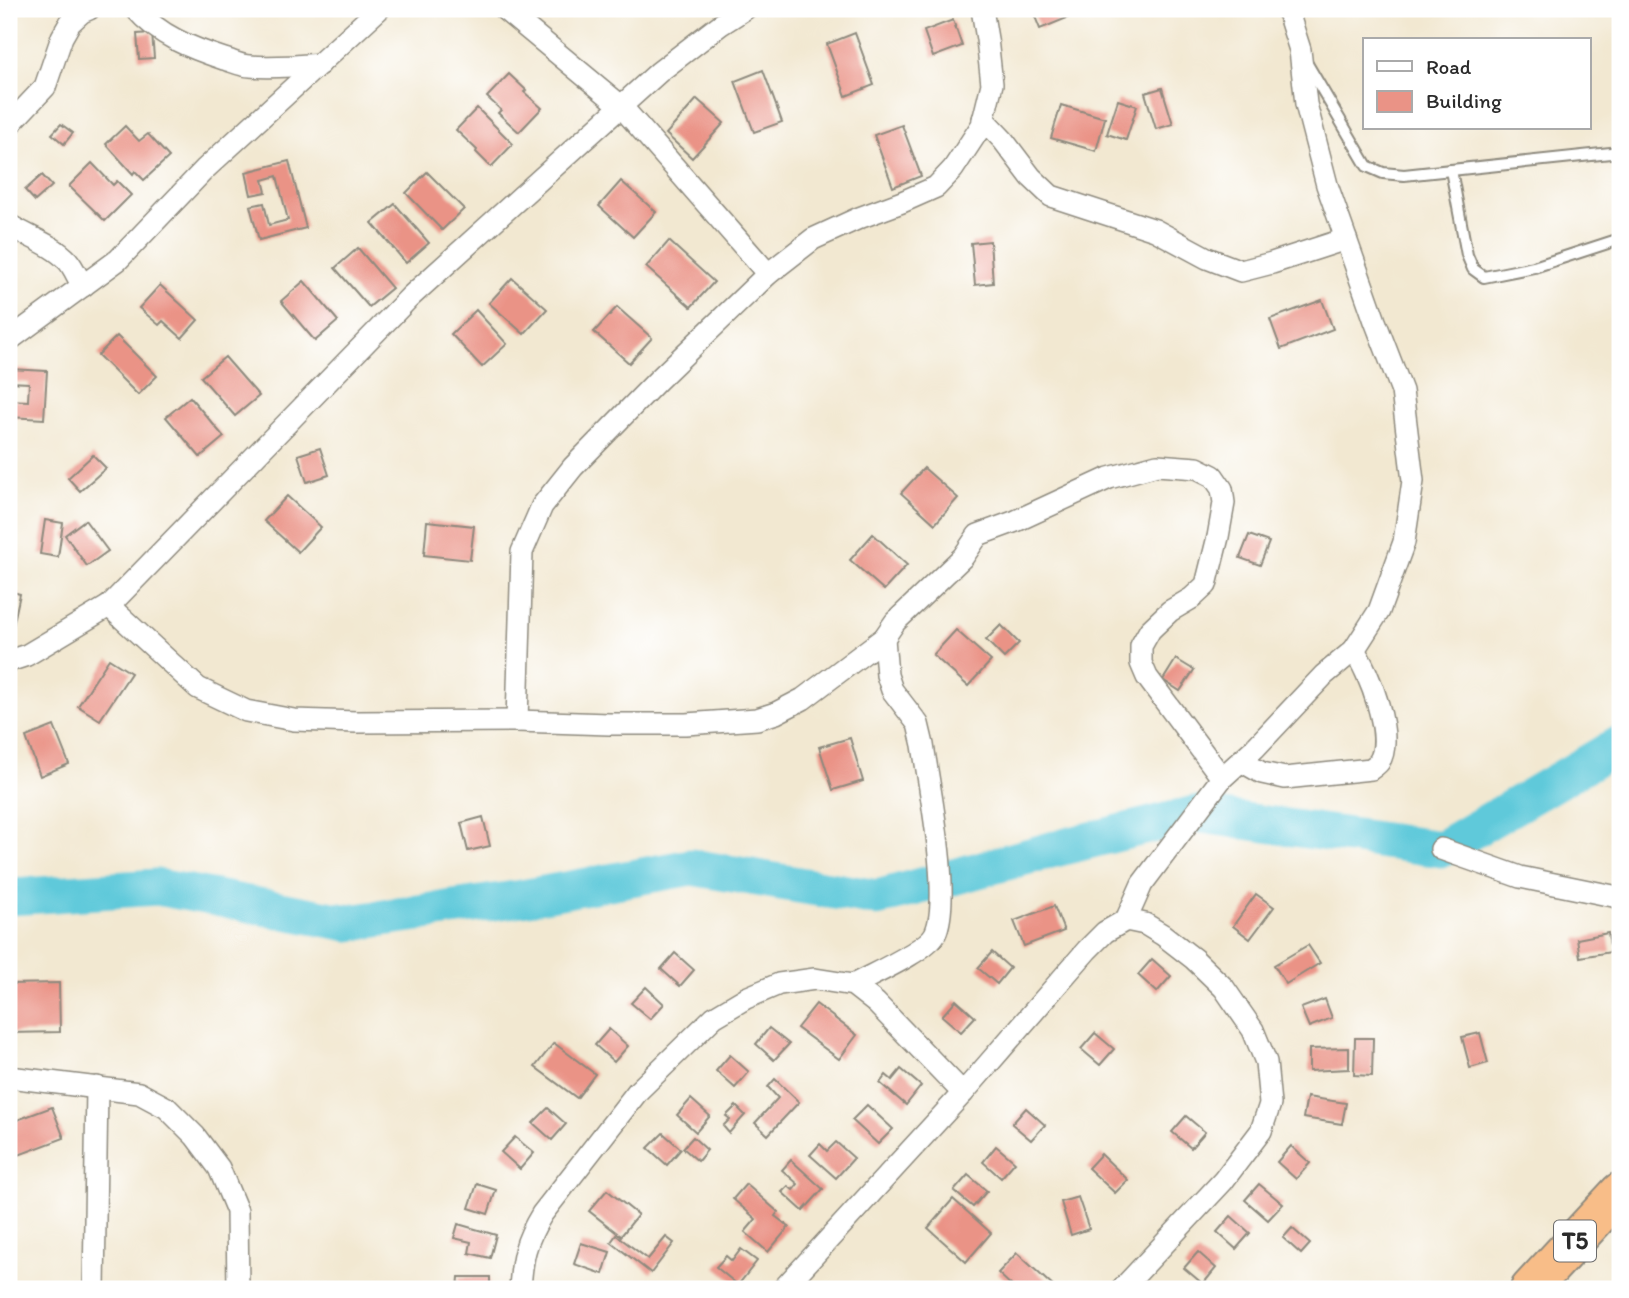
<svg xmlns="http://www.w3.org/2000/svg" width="1629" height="1298" font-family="Itim,sans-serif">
	<rect width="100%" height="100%" fill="#fff"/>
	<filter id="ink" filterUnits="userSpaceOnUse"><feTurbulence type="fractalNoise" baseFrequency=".0143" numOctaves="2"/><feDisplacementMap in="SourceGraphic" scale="14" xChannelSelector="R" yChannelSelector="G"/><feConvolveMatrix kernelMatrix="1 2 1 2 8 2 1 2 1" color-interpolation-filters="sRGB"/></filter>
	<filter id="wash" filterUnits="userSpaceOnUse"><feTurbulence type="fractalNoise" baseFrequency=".00686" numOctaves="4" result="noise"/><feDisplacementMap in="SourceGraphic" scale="28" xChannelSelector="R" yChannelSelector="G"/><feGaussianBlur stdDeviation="1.57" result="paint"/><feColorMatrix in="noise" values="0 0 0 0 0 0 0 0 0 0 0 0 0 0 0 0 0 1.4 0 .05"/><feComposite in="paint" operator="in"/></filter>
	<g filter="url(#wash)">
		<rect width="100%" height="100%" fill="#f2e8d1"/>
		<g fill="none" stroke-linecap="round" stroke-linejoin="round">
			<!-- river -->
			<path stroke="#5fc9da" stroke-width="37" d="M9,897l148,-10 192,36 173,-25 169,-31 186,31 174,-48 144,-36 246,35 179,-105"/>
		</g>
		<g id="blocks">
			<!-- building -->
			<g fill="#ea9386">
				<path d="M1032,9h31l4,9 -27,11z"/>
				<path d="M953,20l9,26 -29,11 -9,-26z"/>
				<path d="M152,33l2,25 -15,1 -2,-25z"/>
				<path d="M855,33l19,52 -28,11 -19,-52z"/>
				<path d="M763,70l19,52 -28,10 -19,-51z"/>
				<path d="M509,74l17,16 -2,2 18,16 -23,24 -21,-19 3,-3 -14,-13z"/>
				<path d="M1162,88l11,36 -17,5 -11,-36z"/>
				<path d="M697,99l27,24 -32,35 -26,-24z"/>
				<path d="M1118,100l19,6 -11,34 -19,-6z"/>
				<path d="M1061,105l44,13 -9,33 -45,-13z"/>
				<path d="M477,108l36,36 -22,23 -15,-15 1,-2 -21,-20z"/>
				<path d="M61,124l12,9 -9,11 -12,-10z"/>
				<path d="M902,125l19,51 -28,11 -19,-52z"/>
				<path d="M125,126l14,15 9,-7 21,23 -25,23 -9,-9 -2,3 -27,-30z"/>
				<path d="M289,161l17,67 -47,12 -9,-34 14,-3 5,22 19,-5 -11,-44 -14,4 3,12 -15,3 -5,-23z"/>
				<path d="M92,163l21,22 4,-4 14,14 -26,26 -36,-35z"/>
				<path d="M427,172l37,37 -22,21 -36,-37z"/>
				<path d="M42,175l10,11 -17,15 -10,-11z"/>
				<path d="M621,181l35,31 -23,25 -34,-31z"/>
				<path d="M395,204l34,39 -23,20 -34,-40z"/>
				<path d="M669,241l45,41 -23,25 -45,-40z"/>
				<path d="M990,241l3,42 -18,2 -4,-42z"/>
				<path d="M358,248l34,40 -23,19 -34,-39z"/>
				<path d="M512,278l35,31 -23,25 -35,-31z"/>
				<path d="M304,281l34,40 -23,20 -34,-40z"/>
				<path d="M160,285l38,35 -16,18 -19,-17 -4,4 -20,-17z"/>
				<path d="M1322,300l11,29 -52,20 -11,-30z"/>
				<path d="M617,307l35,31 -23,25 -35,-31z"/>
				<path d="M476,310l31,34 -25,23 -31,-33z"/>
				<path d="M117,336l40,40 -19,19 -40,-40z"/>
				<path d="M225,357l34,39 -24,20 -34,-39z"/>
				<path d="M9,369l38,2 -3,48 -35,-2v-17l19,1 1,-18 -20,-1z"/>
				<path d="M190,397l34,40 -24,20 -34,-40z"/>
				<path d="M320,448l9,27 -22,7 -9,-27z"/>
				<path d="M93,455l13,13 -26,23 -12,-13z"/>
				<path d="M924,468l34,30 -23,26 -34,-31z"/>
				<path d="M287,496l34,31 -23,25 -34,-31z"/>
				<path d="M45,520l18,3 -5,34 -18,-3z"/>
				<path d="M85,520l23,31 -21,15 -22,-31z"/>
				<path d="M427,521l47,5 -4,34 -46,-5z"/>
				<path d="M873,534l34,31 -23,25 -34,-30z"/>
				<path d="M1249,535l20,7 -9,23 -20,-7z"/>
				<path d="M9,591l11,3 -8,37 -3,-1z"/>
				<path d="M1001,625l18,18 -15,15 -18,-18z"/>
				<path d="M956,630l35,31 -23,25 -35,-31z"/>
				<path d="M109,659l22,14 -31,47 -22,-14z"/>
				<path d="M1176,659l18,11 -14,21 -17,-11z"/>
				<path d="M54,726l15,38 -29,12 -14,-39z"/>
				<path d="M850,738l13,43 -30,9 -14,-43z"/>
				<path d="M483,817l7,29 -22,5 -7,-28z"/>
				<path d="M1256,894l18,13 -24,32 -17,-13z"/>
				<path d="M1054,906l10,25 -40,15 -10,-25z"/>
				<path d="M1608,933l3,19 -31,5 -3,-18z"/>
				<path d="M1308,945l12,18 -34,21 -12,-19z"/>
				<path d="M992,952l18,16 -13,16 -19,-16z"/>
				<path d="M675,953l19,17 -14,16 -19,-17z"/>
				<path d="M1152,959l19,17 -14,16 -19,-17z"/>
				<path d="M59,983l1,49 -51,1v-49z"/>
				<path d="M646,987l18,17 -14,15 -19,-16z"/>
				<path d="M1325,999l7,19 -23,9 -8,-19z"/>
				<path d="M956,1000l19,17 -14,15 -19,-16z"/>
				<path d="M816,1004l41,31 -18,24 -42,-31z"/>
				<path d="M769,1028l20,16 -15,16 -18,-16z"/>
				<path d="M609,1029l19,17 -14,16 -19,-17z"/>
				<path d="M1095,1033l19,16 -14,16 -19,-16z"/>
				<path d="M1480,1033l8,30 -18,5 -8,-31z"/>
				<path d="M1355,1038h18l-1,38 -18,-1z"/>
				<path d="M554,1043l41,31 -18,24 -42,-31z"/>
				<path d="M1349,1048v21l-40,2v-22z"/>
				<path d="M730,1055l19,17 -14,16 -19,-17z"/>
				<path d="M901,1069l20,17 -15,19 -26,-22 6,-8 6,5z"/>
				<path d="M775,1079l24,23 -31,33 -13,-12 23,-25 -10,-11z"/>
				<path d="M1307,1097l39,6 -4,21 -39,-6z"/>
				<path d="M691,1099l19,17 -14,16 -19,-17z"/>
				<path d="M867,1105l26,24 -15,15 -26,-24z"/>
				<path d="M736,1106l9,9 -16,18 -6,-7 7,-7 -4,-3z"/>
				<path d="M52,1107l12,31 -48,18 -7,-19v-14z"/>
				<path d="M548,1108l18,16 -14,16 -19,-17z"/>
				<path d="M1026,1108l19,17 -14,15 -19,-16z"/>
				<path d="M1186,1116l19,16 -14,16 -19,-16z"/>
				<path d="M663,1133l18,16 -14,16 -19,-17z"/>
				<path d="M515,1137l19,16 -14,16 -19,-17z"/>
				<path d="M693,1137l14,13 -9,11 -15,-13z"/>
				<path d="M836,1142l18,16 -18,20 -26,-23 10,-11 7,7z"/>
				<path d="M996,1146l19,16 -14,16 -18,-16z"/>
				<path d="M1291,1146l19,17 -14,16 -19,-17z"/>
				<path d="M1101,1154l27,26 -13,13 -27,-25z"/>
				<path d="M791,1160l32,29 -20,22 -21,-19 6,-6 5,4 5,-6 -16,-14z"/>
				<path d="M968,1175l19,16 -14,16 -19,-16z"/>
				<path d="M477,1184l19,6 -8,24 -19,-6z"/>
				<path d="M746,1184l32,28 -3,4 14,11 -21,25 -23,-20 11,-13 -23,-20z"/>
				<path d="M1259,1184l24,20 -15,16 -23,-20z"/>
				<path d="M607,1190l31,25 -17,21 -32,-25z"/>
				<path d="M1078,1197l11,32 -18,6 -10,-33z"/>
				<path d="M953,1199l38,34 -25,29 -38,-34z"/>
				<path d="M1231,1216l19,17 -14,16 -19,-17z"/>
				<path d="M458,1224l38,11 -6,23 -21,-5 2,-11 -17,-4z"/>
				<path d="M1292,1228l18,16 -9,10 -18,-16z"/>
				<path d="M616,1235l32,24 18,-22 8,6 -23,30 -40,-31z"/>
				<path d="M581,1243l29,9 -7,22 -29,-10z"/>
				<path d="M741,1249l16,12 -19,24 -22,-18 10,-11 6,5z"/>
				<path d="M1198,1252l18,16 -13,16 -19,-16z"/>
				<path d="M1017,1253l39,36h-41l-17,-16z"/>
				<path d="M459,1277h31v12h-32z"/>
				<path d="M592,1286l23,1v2h-24z"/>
			</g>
		</g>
	</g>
	<g filter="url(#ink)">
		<use href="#blocks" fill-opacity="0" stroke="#8e8a7e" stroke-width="2"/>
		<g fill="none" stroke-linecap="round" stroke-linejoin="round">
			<defs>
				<g id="lane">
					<path d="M1306,62l61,104 16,7 21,2 216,-23"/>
					<path d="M1451,170l16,85 6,14 11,8 50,-10 86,-28"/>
				</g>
				<g id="street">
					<path d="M136,9c23,27 55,39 88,50 8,2 17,7 26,7 23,2 46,0 70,-2"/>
					<path d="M504,9l117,97 147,168"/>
					<path d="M983,119l20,21 28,37 20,19 104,34 52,28 34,13 31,-8 74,-24"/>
					<path d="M9,125l36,-38 17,-50 8,-14 12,-11 7,-3"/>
					<path d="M9,225c19,12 43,19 59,36 6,7 10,18 15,25"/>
					<path d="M9,340l109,-80 87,-91 174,-160"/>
					<path d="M109,606l89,82 48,23 48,9 63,2 160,-1 92,3h77l71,-5 19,-6 27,-14 81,-61 11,-16 68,-65 15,-22 38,-14 93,-43 48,-13 40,3 16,8 9,13 2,14 -6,34 -12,48 -14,13 -22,13 -20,19 -9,16v17l6,14 75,101"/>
					<path d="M9,661l18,-6 82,-49 301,-309 249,-225 61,-47 25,-16"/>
					<path d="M517,721l5,-169 20,-46 31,-39 85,-87 110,-106 45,-35 46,-21 43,-16 34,-15 17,-18 29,-44 10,-41 -5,-45 -5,-30"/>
					<path d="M1241,761l21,12 23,5 86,-9c2,-2 7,-5 8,-7 16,-25 -10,-90 -25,-112"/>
					<path d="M1441,849l79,28 98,20 2,2"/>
					<path d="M1126,920l16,-36 80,-106 33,-30 69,-73 30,-25 25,-39 25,-69 9,-61 -11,-90 -27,-70 -48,-136 -21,-81 -6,-54 -13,-41"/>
					<path d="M853,985c18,-10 73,-34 82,-51 17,-35 -6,-148 -12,-189l-5,-21 -26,-34 -5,-15 -3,-37"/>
					<path d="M9,1077l130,16 28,15 28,28 24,32 18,43 1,78"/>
					<path d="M94,1289l3,-202"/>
					<path d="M520,1289c2,-32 5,-47 22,-75l96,-123 76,-74 32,-19 33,-14 36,-5 38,6 23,18 87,90"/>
					<path d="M783,1289l180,-196 124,-143 18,-18 21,-12 19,4 18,11 31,24 30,29 29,42 13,32 4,42 -9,27 -38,50 -101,108"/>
				</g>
				<path id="highway" d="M1530,1289l90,-97"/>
			</defs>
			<!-- lane casing -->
			<use href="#lane" stroke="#8e8a7e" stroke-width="14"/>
			<!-- street casing -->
			<use href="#street" stroke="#8e8a7e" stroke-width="24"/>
			<!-- highway casing -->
			<use href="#highway" stroke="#8e8a7e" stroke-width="42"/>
			<!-- lane -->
			<use href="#lane" stroke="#fff" stroke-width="10"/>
			<!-- street -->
			<use href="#street" stroke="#fff" stroke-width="21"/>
			<!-- highway -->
			<use href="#highway" stroke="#f8bd88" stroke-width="38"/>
		</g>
	</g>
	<g text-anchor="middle" stroke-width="7" stroke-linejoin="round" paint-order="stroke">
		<!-- shield labels -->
		<rect fill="#fff" stroke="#6b6b6b" stroke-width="2" x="1554" y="1220.5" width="42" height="41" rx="5"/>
		<g font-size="24" font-weight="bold" fill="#2b2b2b">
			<text x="1575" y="1249">T5</text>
		</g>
	</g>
	<!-- margin -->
	<rect width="1629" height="1298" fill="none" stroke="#fff" stroke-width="35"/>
	<!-- legend -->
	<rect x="1363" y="38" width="228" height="91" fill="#ffffff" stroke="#aaaaaa" stroke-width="2"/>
	<rect x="1377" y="61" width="35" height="10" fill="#ffffff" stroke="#aaaaaa" stroke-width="2"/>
	<text x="1426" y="74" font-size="21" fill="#2b2b2b">Road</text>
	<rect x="1377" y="91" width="35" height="21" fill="#ea9386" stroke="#aaaaaa" stroke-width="2"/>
	<text x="1426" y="108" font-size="21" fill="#2b2b2b">Building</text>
</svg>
